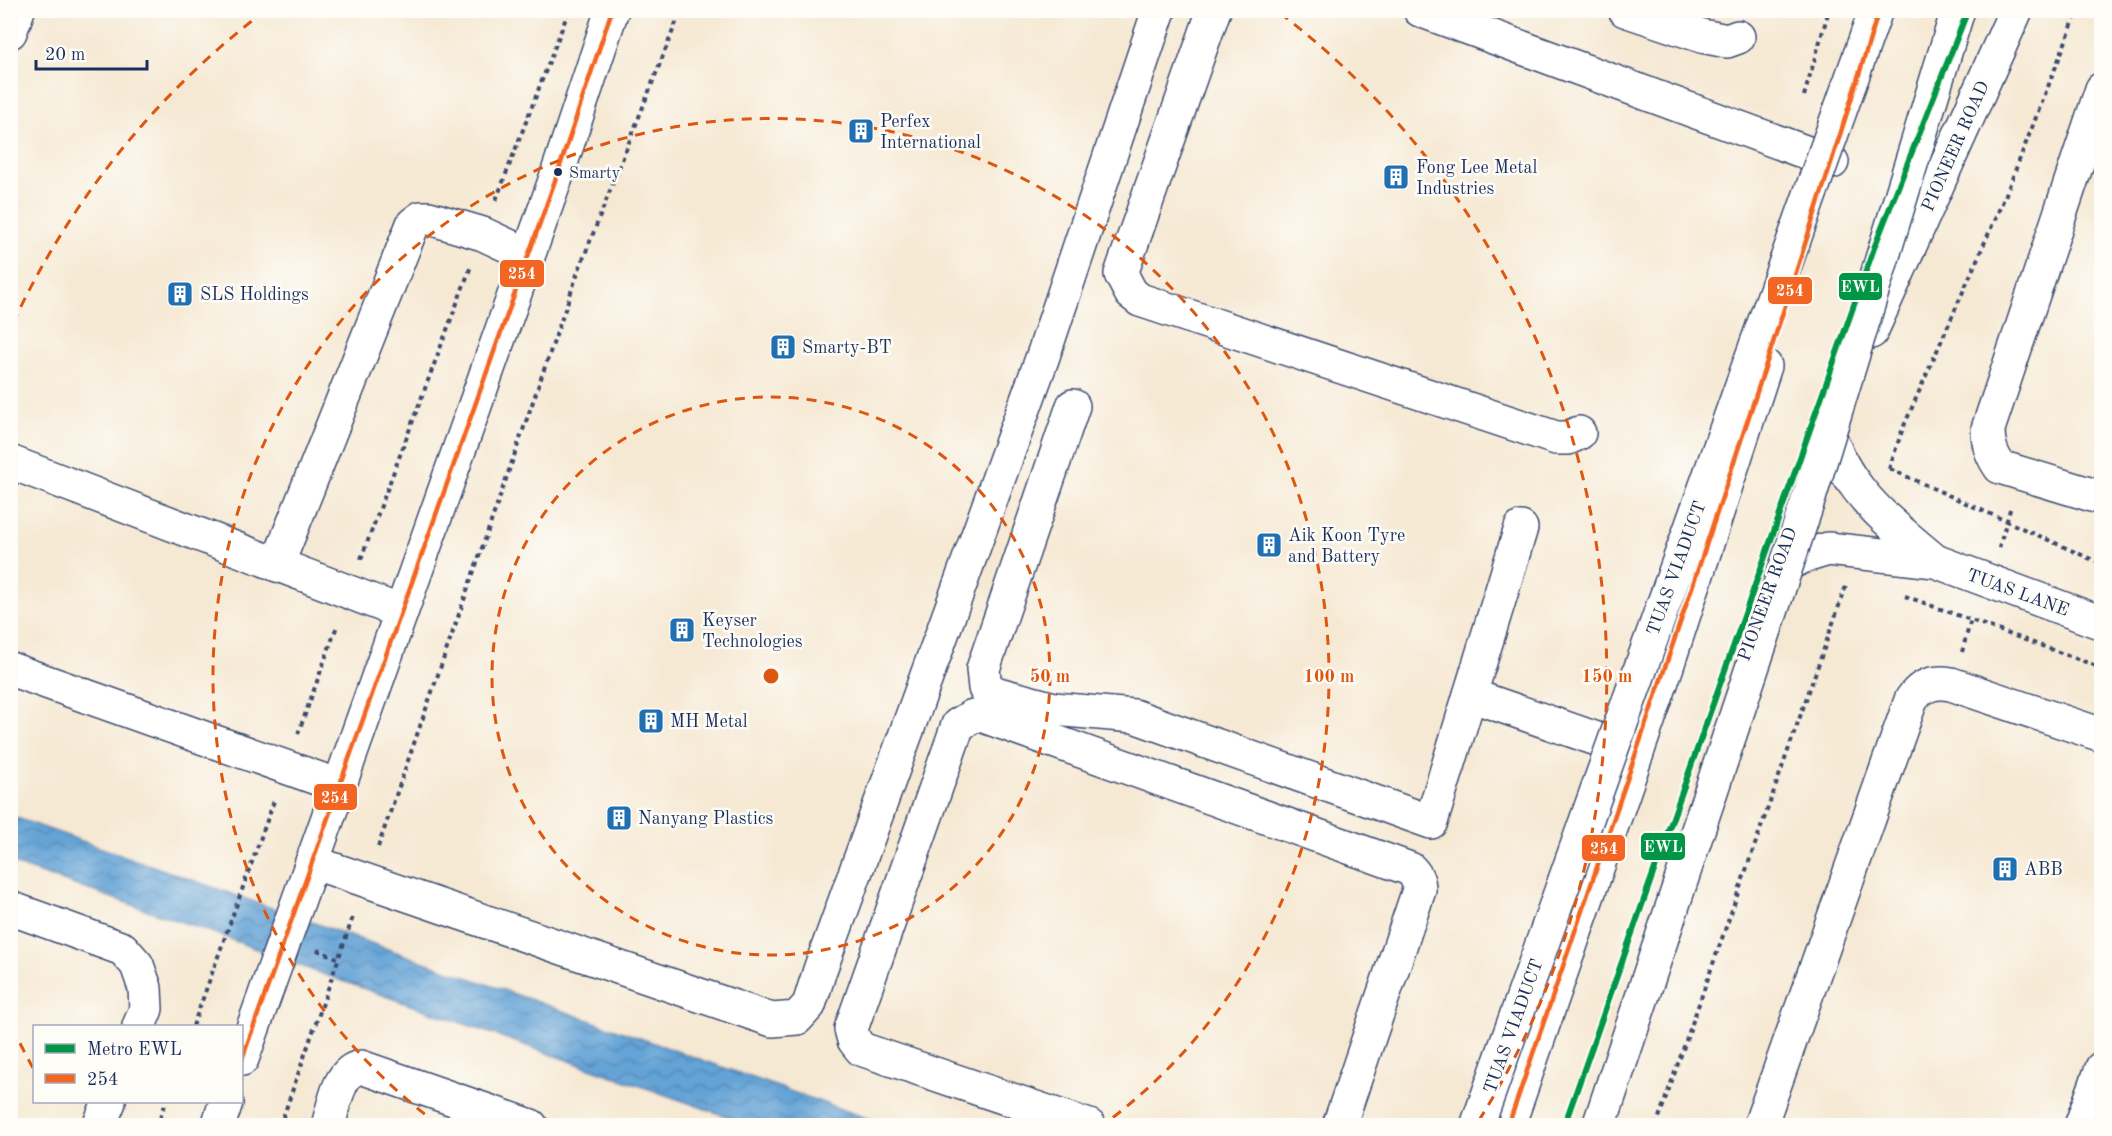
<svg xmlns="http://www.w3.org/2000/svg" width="2112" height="1136" font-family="'Old Standard TT',serif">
	<defs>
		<pattern id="water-waves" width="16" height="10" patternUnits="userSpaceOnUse" patternTransform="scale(1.5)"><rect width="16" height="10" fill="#63a3d6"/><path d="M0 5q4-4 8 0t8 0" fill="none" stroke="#5185b1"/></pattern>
	</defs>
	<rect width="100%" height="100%" fill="#fdfcf7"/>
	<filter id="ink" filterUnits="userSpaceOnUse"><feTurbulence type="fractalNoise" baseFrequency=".0167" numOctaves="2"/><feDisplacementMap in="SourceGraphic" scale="12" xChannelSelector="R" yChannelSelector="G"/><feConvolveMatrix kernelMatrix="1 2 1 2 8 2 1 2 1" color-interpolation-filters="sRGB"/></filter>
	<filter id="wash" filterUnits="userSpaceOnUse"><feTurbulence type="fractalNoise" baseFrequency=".008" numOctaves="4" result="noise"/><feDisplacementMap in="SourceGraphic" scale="24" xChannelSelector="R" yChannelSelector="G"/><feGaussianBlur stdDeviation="1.35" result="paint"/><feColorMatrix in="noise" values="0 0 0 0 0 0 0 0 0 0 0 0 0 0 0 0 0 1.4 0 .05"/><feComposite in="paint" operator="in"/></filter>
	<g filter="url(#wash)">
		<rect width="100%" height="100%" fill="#f6e9d4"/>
		<!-- water -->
		<path fill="url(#water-waves)" stroke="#3f699a" stroke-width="1.5" d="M11,816l875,309h-135l-431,-152 -106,-40 -203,-70z"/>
	</g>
	<g filter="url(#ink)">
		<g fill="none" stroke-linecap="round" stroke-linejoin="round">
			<defs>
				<g id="minor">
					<path d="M1214,10l-93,264 10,19 9,7 416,138h12l11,-5"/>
					<path d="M1420,10l412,152"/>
					<path d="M1625,10l77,26 25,5 11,-4"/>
					<path d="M10,32l8,-22"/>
					<path d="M2102,89l-114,340c0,15 3,25 12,38l102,31"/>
					<path d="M1073,406l-90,263 2,19 13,6 56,15 80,7 297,106 90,-294"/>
					<path d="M1827,429c7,19 14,37 27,54 21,30 53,54 81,78"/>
					<path d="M10,462l391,150"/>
					<path d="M277,565l136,-341 8,-6h8l54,16 45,21"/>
					<path d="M1775,570l27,-13 26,-8 107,12 167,62"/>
					<path d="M10,669l329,117"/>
					<path d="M1470,695l167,58"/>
					<path d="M312,862l460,158 25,-2 12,-13 11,-35 223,-614 116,-346"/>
					<path d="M10,908l113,41 14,16 8,23 1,21 -7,17"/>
					<path d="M242,1059l315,-884 55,-165"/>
					<path d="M99,1126l10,-24"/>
					<path d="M218,1126l8,-24"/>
					<path d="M328,1126c6,-20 10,-56 33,-59l170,59"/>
					<path d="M1089,1126l-228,-77 -7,-9 -3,-11 107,-304 15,-9 8,-1 429,154c6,6 9,11 9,21l-80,236"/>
					<path d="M1760,1126l151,-426c10,-15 23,-19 40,-16l151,51"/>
					<path d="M2081,1126l21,-58"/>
				</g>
				<g id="major">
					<path d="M1871,332l145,-322"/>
					<path d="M1508,1126l159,-460 98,-300"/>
				</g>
			</defs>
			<!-- minor casing -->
			<use href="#minor" stroke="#3c4b70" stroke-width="36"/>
			<!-- major casing -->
			<use href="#major" stroke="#3c4b70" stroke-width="36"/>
			<!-- path -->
			<g stroke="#3c4b70" stroke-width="4" stroke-dasharray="4.5 4.5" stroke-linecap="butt">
				<path d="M1804,96l25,-86"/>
				<path d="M496,200l73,-190"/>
				<path d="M1889,469l14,-41 103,-234 72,-184"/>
				<path d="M1890,469l212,95"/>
				<path d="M1999,548l12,-42"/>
				<path d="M361,559l110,-293"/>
				<path d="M1905,596l197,72"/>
				<path d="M1962,652l9,-33"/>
				<path d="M298,734l39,-108"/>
				<path d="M378,847l200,-575 103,-262"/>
				<path d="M317,950l20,8"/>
				<path d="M193,1026l81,-225"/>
				<path d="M157,1126l9,-24"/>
				<path d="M280,1126l74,-212"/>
				<path d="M1656,1126l190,-540"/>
			</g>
			<!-- minor -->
			<use href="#minor" stroke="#fff" stroke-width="33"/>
			<!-- major -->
			<use href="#major" stroke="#fff" stroke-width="33"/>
			<defs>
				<g id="major-bridge">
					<path d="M1477,1126l399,-1116"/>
					<path d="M1599,1126l211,-631 148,-485"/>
				</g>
			</defs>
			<!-- major-bridge casing -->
			<use href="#major-bridge" stroke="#3c4b70" stroke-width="36" stroke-linecap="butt"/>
			<!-- major-bridge -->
			<use href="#major-bridge" stroke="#fff" stroke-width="33"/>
			<defs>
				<g id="bus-1">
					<path d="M242,1059l315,-884 55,-165"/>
					<path d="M1508,1126c128,-371 255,-741 371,-1116"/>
				</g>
			</defs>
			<!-- bus-1 casing -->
			<use href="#bus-1" stroke="#fdfcf7" stroke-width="9"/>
			<!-- bus-1 -->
			<use href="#bus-1" stroke="#f26522" stroke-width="4.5"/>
			<defs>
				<path id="metro-1" d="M1564,1126l310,-878 94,-238"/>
			</defs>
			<!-- metro-1 casing -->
			<use href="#metro-1" stroke="#fdfcf7" stroke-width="10"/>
			<!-- metro-1 -->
			<use href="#metro-1" stroke="#009645" stroke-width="6"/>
		</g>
	</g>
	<!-- distance rings -->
	<g fill="none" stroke="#de5710" stroke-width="3" stroke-dasharray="10 8">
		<circle cx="771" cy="676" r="279"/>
		<path d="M439 1125A558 558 0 1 1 1103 1125"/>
		<path d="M33 1068A836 836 0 0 1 13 1029M13 323A836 836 0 0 1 262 13M1280 13A836 836 0 0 1 1476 1125"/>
	</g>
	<!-- icons -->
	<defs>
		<symbol id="building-square" viewBox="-11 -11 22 22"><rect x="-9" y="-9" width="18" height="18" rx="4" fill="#1f6fb2" stroke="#fdfcf7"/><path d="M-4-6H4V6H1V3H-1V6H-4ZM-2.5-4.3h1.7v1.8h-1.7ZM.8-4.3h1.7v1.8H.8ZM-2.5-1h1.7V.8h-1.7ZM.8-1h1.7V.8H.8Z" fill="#fff"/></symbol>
	</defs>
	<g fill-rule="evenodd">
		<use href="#building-square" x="846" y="116" width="30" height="30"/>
		<use href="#building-square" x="1381" y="162" width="30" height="30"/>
		<use href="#building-square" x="165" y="279" width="30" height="30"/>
		<use href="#building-square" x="768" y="332" width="30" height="30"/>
		<use href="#building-square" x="1254" y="530" width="30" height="30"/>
		<use href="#building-square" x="667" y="615" width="30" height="30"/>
		<use href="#building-square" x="636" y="706" width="30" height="30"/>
		<use href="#building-square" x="604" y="803" width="30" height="30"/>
		<use href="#building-square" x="1990" y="854" width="30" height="30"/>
	</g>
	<!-- markers -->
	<circle fill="#1b2f5e" stroke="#fdfcf7" stroke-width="2" cx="558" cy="172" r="5"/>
	<g text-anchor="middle" stroke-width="5" stroke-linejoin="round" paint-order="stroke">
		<!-- bus labels -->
		<g font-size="16" fill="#1b2f5e" stroke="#fdfcf7" text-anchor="start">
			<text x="569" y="178">Smarty</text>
		</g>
		<!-- poi labels -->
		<g font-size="18" fill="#1b2f5e" stroke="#fdfcf7" text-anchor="start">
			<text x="880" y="127">Perfex<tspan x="880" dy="21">International</tspan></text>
			<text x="1416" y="173">Fong Lee Metal<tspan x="1416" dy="21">Industries</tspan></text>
			<text x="200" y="300">SLS Holdings</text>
			<text x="802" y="353">Smarty-BT</text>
			<text x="1288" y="541">Aik Koon Tyre<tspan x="1288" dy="21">and Battery</tspan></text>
			<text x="702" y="626">Keyser<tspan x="702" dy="21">Technologies</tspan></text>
			<text x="670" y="727">MH Metal</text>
			<text x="638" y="824">Nanyang Plastics</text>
			<text x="2024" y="875">ABB</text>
		</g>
		<!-- street labels -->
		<g font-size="18" fill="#1b2f5e" stroke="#fdfcf7">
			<text transform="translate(1955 146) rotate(-66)" y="6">PIONEER ROAD</text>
			<text transform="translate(1676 568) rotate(-70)" y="6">TUAS VIADUCT</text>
			<text transform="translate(2018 592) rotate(20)" y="6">TUAS LANE</text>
			<text transform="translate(1767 594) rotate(-70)" y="6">PIONEER ROAD</text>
			<text transform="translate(1513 1026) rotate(-70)" y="6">TUAS VIADUCT</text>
		</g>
	</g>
	<circle cx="771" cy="676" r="9" fill="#de5710" stroke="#fdfcf7" stroke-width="3"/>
	<g font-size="18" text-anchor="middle" font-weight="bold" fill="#de5710" stroke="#fdfcf7" stroke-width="5" stroke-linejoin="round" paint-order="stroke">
		<text x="1050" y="682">50 m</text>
		<text x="1329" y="682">100 m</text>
		<text x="1607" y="682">150 m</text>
	</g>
	<g stroke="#fdfcf7" stroke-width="2">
		<rect x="499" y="259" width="46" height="29" rx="6" fill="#f26522"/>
		<rect x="1838" y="272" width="45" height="29" rx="6" fill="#009645"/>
		<rect x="1767" y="276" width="46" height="29" rx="6" fill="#f26522"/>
		<rect x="313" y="783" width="45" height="28" rx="6" fill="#f26522"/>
		<rect x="1640" y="832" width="46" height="29" rx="6" fill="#009645"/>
		<rect x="1581" y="834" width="45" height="28" rx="6" fill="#f26522"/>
	</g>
	<g font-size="16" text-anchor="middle" font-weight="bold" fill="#fff">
		<text x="522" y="279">254</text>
		<text x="1860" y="292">EWL</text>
		<text x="1790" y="296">254</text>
		<text x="335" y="803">254</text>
		<text x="1663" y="852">EWL</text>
		<text x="1604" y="854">254</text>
	</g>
	<!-- margin -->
	<rect width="2112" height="1136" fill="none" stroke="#fdfcf7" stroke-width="36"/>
	<!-- legend -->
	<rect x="33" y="1025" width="210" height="78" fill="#fdfcf7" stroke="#a3aaba" stroke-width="1.5"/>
	<rect x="45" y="1044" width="30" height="9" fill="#009645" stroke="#a3aaba" stroke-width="1.5"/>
	<text x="87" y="1055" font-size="18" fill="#1b2f5e">Metro EWL</text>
	<rect x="45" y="1074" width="30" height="9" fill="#f26522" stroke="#a3aaba" stroke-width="1.5"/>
	<text x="87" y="1085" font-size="18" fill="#1b2f5e">254</text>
	<!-- scale -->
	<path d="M36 60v9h111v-9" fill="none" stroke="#1b2f5e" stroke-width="3"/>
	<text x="45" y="60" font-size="18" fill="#1b2f5e" stroke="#fdfcf7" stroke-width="4.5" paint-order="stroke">20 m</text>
</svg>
